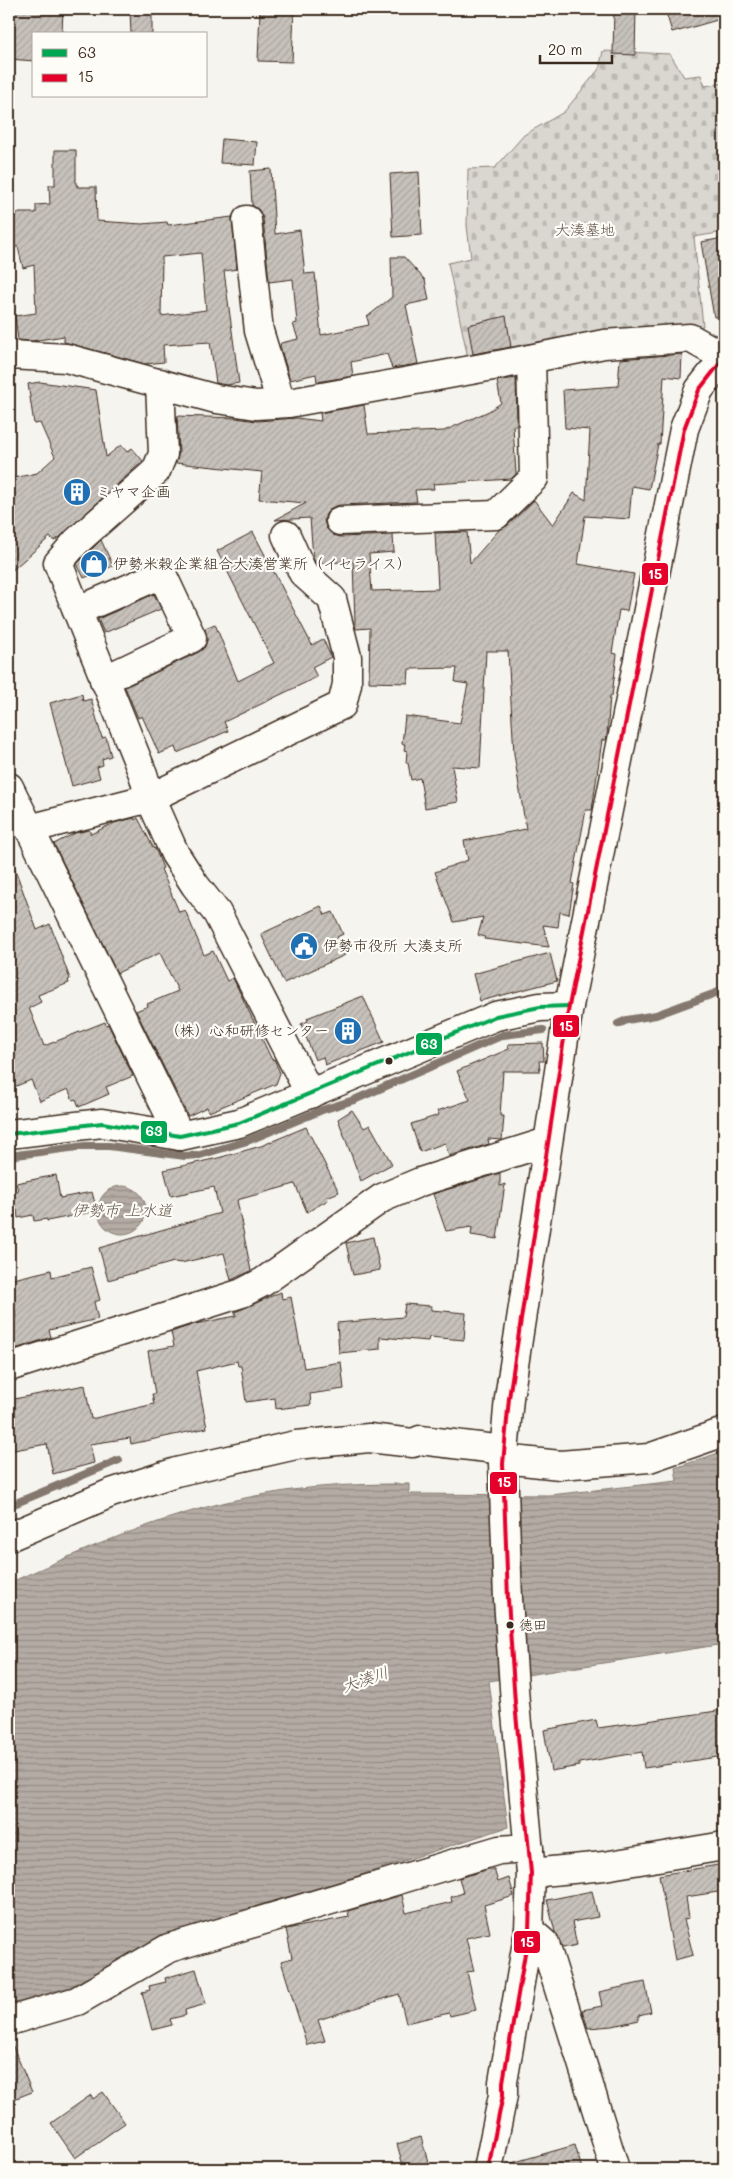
<svg xmlns="http://www.w3.org/2000/svg" width="733" height="2178" font-family="Mali,'Klee One',sans-serif">
	<defs>
		<pattern id="cemetery-stones" width="16" height="16" patternUnits="userSpaceOnUse" patternTransform="scale(1.25)"><rect width="16" height="16" fill="#dad6d0"/><path d="M2 7V4a2 2 0 0 1 4 0v3zM10 15v-3a2 2 0 0 1 4 0v3z" fill="#bcb8b2"/></pattern>
		<pattern id="water-rules" width="6" height="5" patternUnits="userSpaceOnUse" patternTransform="scale(1.25)"><rect width="6" height="5" fill="#b4aca4"/><path d="M0 2.5h6" fill="none" stroke="#948c85"/></pattern>
		<pattern id="building-hatch" width="6" height="6" patternUnits="userSpaceOnUse" patternTransform="scale(1.25)"><rect width="6" height="6" fill="#c7c1bb"/><path d="M-1 1l2-2M0 6l6-6M5 7l2-2" fill="none" stroke="#aca6a0"/></pattern>
	</defs>
	<rect width="100%" height="100%" fill="#f5f4ee"/>
	<filter id="ink" filterUnits="userSpaceOnUse"><feTurbulence type="fractalNoise" baseFrequency=".02" numOctaves="2"/><feDisplacementMap in="SourceGraphic" scale="10" xChannelSelector="R" yChannelSelector="G"/><feConvolveMatrix kernelMatrix="1 2 1 2 8 2 1 2 1" color-interpolation-filters="sRGB"/></filter>
	<g filter="url(#ink)">
		<!-- cemetery -->
		<path fill="url(#cemetery-stones)" stroke="#8a8077" d="M603,51l67,3 14,23 17,-2 4,11 19,-3v149l-30,5 9,89 -93,12 -141,25 -21,-100 23,-5 -4,-32 1,-57 27,-1 29,-33 40,-23 35,-43z"/>
		<!-- water -->
		<g fill="url(#water-rules)" stroke="#84786e">
			<circle cx="122" cy="1210" r="24"/>
			<path d="M724,1451v193l-235,37 19,146 -351,114 -88,46 -60,18v-422c85,-38 171,-76 264,-90 45,-8 90,-9 136,-9v10l141,1 127,-14 -2,-13z"/>
		</g>
		<g fill="none" stroke-linecap="round" stroke-linejoin="round">
			<!-- stream -->
			<g stroke="#84786e" stroke-width="8">
				<path d="M618,1024l9,-4 29,-5 68,-25"/>
				<path d="M9,1156l76,-10h24l76,10 15,-1 47,-14 75,-31 32,-10 149,-65 40,-5"/>
				<path d="M9,1506l110,-46"/>
			</g>
		</g>
		<!-- building -->
		<g fill="url(#building-hatch)" stroke="#3b2a1e" fill-rule="evenodd">
			<path d="M12,9h51l-1,25h-28v27l-25,-2z"/>
			<path d="M260,9h34l-2,53 -34,-1z"/>
			<path d="M614,9h22l-1,46 -22,-1z"/>
			<path d="M665,9h59v9l-45,13v-1l-7,2z"/>
			<path d="M130,10h22v24h-21z"/>
			<path d="M222,139l35,3 -2,23 -35,-2z"/>
			<path d="M55,150h21v35h2l-1,2h19l1,34 45,3 25,-2 1,3 64,-8 5,52 -13,2 15,112 -13,2 -10,-2 -6,-41 -47,3 1,17 -19,2 -81,-22v-6l-32,5 -14,-1 -3,-24 21,-3 -2,-48 -11,3 -5,-21h-9v-34h27v-8l14,-1 -1,-19h6zM201,253l5,57 -45,6 1,-59z"/>
			<path d="M271,169l4,65 25,-4 5,44 10,-1 6,62 48,-10 -2,-8 25,-20 -1,-40h13l21,23 4,20 -23,5 12,59 -26,4 -5,-14 -36,8 2,14 -36,6 -1,-8 -26,6 -10,-34 1,-3 17,-4 -5,-15 4,-1 -4,-44 -24,3 -6,-64 -4,-8 -7,-5 -2,-34z"/>
			<path d="M419,172l3,63 -29,2 -3,-63z"/>
			<path d="M724,238v78l-10,1 -13,-75z"/>
			<path d="M506,316l5,31 -38,7 -5,-29z"/>
			<path d="M682,354l-1,24 -17,-2 -4,68h-2l-9,45 -17,-3 -3,33 -44,-3 -7,48 56,10 -7,37 -8,-1 -7,43 5,1 -5,42h-2l-3,40 -1,4h-4l-10,70h-6l-14,73 2,1 -5,30 -9,-2 -2,15 -15,-2 6,22 -65,-8 1,-2 -7,-2 5,-18 -29,5 -19,-50 33,-12 -4,-19 62,-12 -12,-75 -6,-103h-22l-6,117 -28,-2 6,36 -33,6 -5,-30 -9,2 -3,-17h-2l1,-12 -3,-1 1,-6h-3l3,-28 55,7 8,-39 -13,-2 2,-14 -48,1 -1,14 -39,-1 1,-54 -14,1 -1,-5 -2,-63 -37,3 -3,-6 -3,-40 -35,2 31,-17 -47,-4 3,-27 -86,-9 3,-10 -2,-37 59,2 21,3 39,-3 25,3 -1,-8 44,-8 4,29 76,-3 45,-20 12,-8 -4,-22 19,-3 1,48h-4l3,48 -5,5 -78,5 1,5 -19,1 2,12 -78,3 -8,3 -5,6 -2,7 3,8 6,6 8,2 52,-2 1,17 -25,2 3,37 66,-2 -3,-56 32,-1 3,31 29,-33 8,-4 27,-26 19,25 21,-32 12,7 4,-70 -25,-2 -2,-38 55,-4 2,-27z"/>
			<path d="M40,382l56,8 10,67 15,-12 6,7 5,-4 11,13 -83,76 -6,4 -4,-4 -41,36v-52l4,-3 -4,-39 28,-6 18,-16 -15,-34 -6,1 -6,-40z"/>
			<path d="M253,532l59,113 11,-6 8,18 -19,10 5,10 -93,45 4,9 -51,22 -2,-6 -16,7 -17,-38 -4,2 -13,-31 74,-35 6,-5 2,-7 -2,-12 10,-4 23,57 36,-18 -57,-112z"/>
			<path d="M101,540l12,26 -29,12 -7,-14z"/>
			<path d="M154,594l7,15 -57,24 -6,-14z"/>
			<path d="M82,694l1,7 8,-2 11,39 4,-1 5,19 -9,3 1,6 -6,2 3,11 -28,8 -22,-83z"/>
			<path d="M134,818l1,2 3,-2 16,31 1,-1 8,20 -2,1 18,43 6,-2 19,45 9,-4 14,30 6,-3 39,82 2,-1 6,14 -4,11 -67,28 -2,-5 -19,9 -52,-105 12,-5 -1,-2 31,-13 -18,-38 -43,20 -63,-129 21,-11 14,-3 2,4 23,-11z"/>
			<path d="M9,858h2l26,72 13,-6 20,55 -2,1 1,3 -31,12 3,7 -12,6 15,38 61,-24 1,3 2,-1 25,52 -27,11 3,7 -30,13 -3,-8 -3,1 -5,-11 -28,12 -9,-21 -22,9z"/>
			<path d="M321,906l4,9 8,-3 10,22 -6,3 8,18 -61,28 -23,-49z"/>
			<path d="M550,953l7,28 -77,20 -7,-27z"/>
			<path d="M363,996l21,46 -59,23 -2,-8 -8,3 -14,-36 7,-3 -1,-3z"/>
			<path d="M543,1043l1,18h-5l1,10h-37l-3,45h4l-2,24 -14,-1 1,5 -40,12 -4,-13 -25,9 -9,-28 28,-9 -2,-4 33,-11 -13,-29 52,-22 -1,-5z"/>
			<path d="M352,1110l12,18 6,-3 22,39 -31,17 -23,-62z"/>
			<path d="M306,1127l33,65 -12,5 1,3 -21,12 -12,-28 -58,16 14,71 -20,9 -7,-27 -43,10 -7,-1 -66,18 -9,-32 121,-35 -6,-26 -43,9 -7,-26 54,-12 43,-12z"/>
			<path d="M500,1173v13l5,-2 -8,55 -26,-4 1,-8 -26,4 -13,-37z"/>
			<path d="M56,1175l4,23 32,-6 5,19 -50,10v-2l-13,2 -1,-6 -15,3 -1,-8 -8,2v-20l9,-1 -2,-8z"/>
			<path d="M373,1237l7,33 -27,5 -7,-32z"/>
			<path d="M91,1267l9,33 -6,2 4,17 -49,11 2,7 -42,14v-33h7l-7,-38 42,-10 1,7z"/>
			<path d="M281,1292l1,7 9,-2 13,71 37,-6 3,27 -34,5 1,11 -35,4 -1,-11 -29,4 -5,-36h-3l-1,-5 -41,10 11,57 -76,16 -1,-6 -40,6 4,19 -41,11 -6,-30 -38,7v-51l76,-15 6,34 63,-15 -2,-10h3l-7,-43 26,-5 -3,-14 24,-8 41,-8 -1,-4z"/>
			<path d="M405,1304l26,2v4l35,3 -2,27 -35,-3 -1,4 -48,-4v12l-41,4 -2,-30 66,-6z"/>
			<path d="M724,1710v46l-80,12 -2,-16 -63,11v3l-28,5 -7,-41 52,-10 2,8z"/>
			<path d="M724,1864v27l-38,6 3,21 -5,1 9,36 -18,5 -16,-85z"/>
			<path d="M489,1869h5l4,13 11,-4 5,18 -30,9 6,28 -24,5 8,33 -7,1 9,38 -26,6 -1,-3 -43,10 -7,-29 -81,26 7,21 -18,4 -26,-84 11,-3 -6,-29 63,-12 -1,-6 54,-16 4,18 46,-11 -1,-5 12,-4 -4,-15z"/>
			<path d="M592,1891l6,26 -26,5 5,23 -14,3 -8,-16 -8,-32z"/>
			<path d="M196,1969l10,35 -21,6 1,5 -16,4 2,6 -20,5 -10,-38 8,-2 -1,-4 17,-4 -1,-4z"/>
			<path d="M645,1982l6,30 -12,3v5l-26,6 -25,2 -6,-18 20,-4 -3,-14z"/>
			<path d="M9,2037l23,55 -23,9z"/>
			<path d="M103,2092l22,31 -50,35 -24,-35 40,-28 2,4z"/>
			<path d="M421,2137l9,32h-26l-7,-25z"/>
			<path d="M575,2145l7,24h-73l-1,-5z"/>
		</g>
		<g fill="none" stroke-linecap="round" stroke-linejoin="round">
			<defs>
				<g id="minor">
					<path d="M247,220l12,111 22,72"/>
					<path d="M9,355l57,3 150,41 21,3 19,3 33,-2 215,-39 100,-20 86,-6 34,19"/>
					<path d="M160,383l3,71 -7,17 -80,71 -18,21 85,211 7,24 192,-93 5,-21v-27l-15,-58 -29,-26 -17,-38"/>
					<path d="M340,521l156,-6 38,-37 -3,-119"/>
					<path d="M77,611l85,-37 30,64 -88,42"/>
					<path d="M9,787l171,349"/>
					<path d="M29,829l121,-31 25,56 20,31 22,28 93,181"/>
					<path d="M9,1134l93,-11 78,13 59,-13 257,-107 44,-9 29,-1"/>
					<path d="M9,1367l233,-74 21,-11 119,-84 38,-16 127,-40"/>
					<path d="M503,1459l57,6 89,-7 75,-26"/>
					<path d="M9,1537l102,-44 65,-21 120,-27 73,-7 44,5 7,-3 84,10"/>
					<path d="M531,1873l73,-7 120,-20"/>
					<path d="M529,1930l16,14 70,225"/>
					<path d="M9,2021l68,-20 92,-53 330,-98 30,-2"/>
				</g>
				<path id="major" d="M488,2169l15,-74v-13l26,-152 2,-57 -16,-170 -7,-104 -5,-135 6,-66 60,-392 115,-577 15,-39 25,-32"/>
			</defs>
			<!-- minor casing -->
			<use href="#minor" stroke="#3b2a1e" stroke-width="31"/>
			<!-- major casing -->
			<use href="#major" stroke="#3b2a1e" stroke-width="31"/>
			<!-- minor -->
			<use href="#minor" stroke="#fdfcf7" stroke-width="28"/>
			<!-- major -->
			<use href="#major" stroke="#fdfcf7" stroke-width="28"/>
			<defs>
				<path id="bus-1" d="M9,1134l93,-11 78,13 59,-13 257,-107 44,-9 29,-1"/>
				<path id="bus-2" d="M488,2169l15,-74v-13l26,-152 2,-57 -16,-170 -7,-104 -5,-135 6,-66 60,-392 115,-577 15,-39 25,-32"/>
			</defs>
			<!-- bus-1 casing -->
			<use href="#bus-1" stroke="#fdfcf7" stroke-width="8"/>
			<!-- bus-2 casing -->
			<use href="#bus-2" stroke="#fdfcf7" stroke-width="8"/>
			<!-- bus-1 -->
			<use href="#bus-1" stroke="#00a651" stroke-width="4"/>
			<!-- bus-2 -->
			<use href="#bus-2" stroke="#e4002b" stroke-width="4"/>
		</g>
	</g>
	<!-- icons -->
	<defs>
		<symbol id="building-disc" viewBox="-11 -11 22 22"><circle r="9.5" fill="#1f6fb2" stroke="#fdfcf7"/><path d="M-4-6H4V6H1V3H-1V6H-4ZM-2.5-4.3h1.7v1.8h-1.7ZM.8-4.3h1.7v1.8H.8ZM-2.5-1h1.7V.8h-1.7ZM.8-1h1.7V.8H.8Z" fill="#fff"/></symbol>
		<symbol id="shop-disc" viewBox="-11 -11 22 22"><circle r="9.5" fill="#1f6fb2" stroke="#fdfcf7"/><path d="M-5-2.5h2.3a2.7 3.5 0 0 1 5.4 0H5L5.5 6h-11ZM-1.5-2.5h3a1.5 2.3 0 0 0-3 0Z" fill="#fff"/></symbol>
		<symbol id="civic-disc" viewBox="-11 -11 22 22"><circle r="9.5" fill="#1f6fb2" stroke="#fdfcf7"/><path d="M-.6-6.5H3V-4.5H.6V-3L4-1V1h2V6H-6V1h2V-1L-.6-3ZM-1.2 2.5V6h2.4V2.5Z" fill="#fff"/></symbol>
	</defs>
	<g fill-rule="evenodd">
		<use href="#building-disc" x="61" y="476" width="32" height="32"/>
		<use href="#shop-disc" x="78" y="548" width="32" height="32"/>
		<use href="#civic-disc" x="288" y="930" width="32" height="32"/>
		<use href="#building-disc" x="332" y="1015" width="32" height="32"/>
	</g>
	<!-- markers -->
	<g fill="#3b2a1e" stroke="#fdfcf7" stroke-width="2">
		<circle cx="389" cy="1061" r="4.5"/>
		<circle cx="510" cy="1625" r="4.5"/>
	</g>
	<g text-anchor="middle" stroke-width="4.5" stroke-linejoin="round" paint-order="stroke">
		<!-- bus labels -->
		<g font-size="14" fill="#3b2a1e" stroke="#fdfcf7" text-anchor="start">
			<text x="519" y="1630">徳田</text>
		</g>
		<!-- park labels -->
		<g font-size="15" fill="#63554a" stroke="#fdfcf7">
			<text x="585" y="235">大湊墓地</text>
		</g>
		<!-- poi labels -->
		<g font-size="15" fill="#3b2a1e" stroke="#fdfcf7" text-anchor="start">
			<text x="96" y="497">ミヤマ企画</text>
			<text x="113" y="569">伊勢米穀企業組合大湊営業所（イセライス）</text>
			<text x="323" y="951">伊勢市役所 大湊支所</text>
			<text x="329" y="1036" text-anchor="end">（株）心和研修センター</text>
		</g>
		<!-- water labels -->
		<g font-size="16" font-style="italic" fill="#65584d" stroke="#fdfcf7">
			<text x="122" y="1216">伊勢市 上水道</text>
			<text transform="translate(365 1679) rotate(-19)" y="6">大湊川</text>
		</g>
	</g>
	<g stroke="#fdfcf7" stroke-width="2">
		<rect x="641" y="562" width="28" height="24" rx="5" fill="#e4002b"/>
		<rect x="552" y="1014" width="28" height="24" rx="5" fill="#e4002b"/>
		<rect x="415" y="1032" width="28" height="24" rx="5" fill="#00a651"/>
		<rect x="140" y="1120" width="28" height="24" rx="5" fill="#00a651"/>
		<rect x="489" y="1471" width="29" height="24" rx="5" fill="#e4002b"/>
		<rect x="513" y="1930" width="28" height="24" rx="5" fill="#e4002b"/>
	</g>
	<g font-size="14" text-anchor="middle" font-weight="bold" fill="#fff">
		<text x="655" y="579">15</text>
		<text x="566" y="1031">15</text>
		<text x="429" y="1049">63</text>
		<text x="154" y="1136">63</text>
		<text x="504" y="1487">15</text>
		<text x="527" y="1947">15</text>
	</g>
	<!-- margin -->
	<rect width="733" height="2178" fill="none" stroke="#fdfcf7" stroke-width="30"/>
	<rect x="15" y="15" width="703" height="2148" fill="none" stroke="#3b2a1e" stroke-width="2" filter="url(#ink)"/>
	<!-- legend -->
	<rect x="32" y="32" width="175" height="65" fill="#fdfcf7" stroke="#afa8a0"/>
	<rect x="42" y="49" width="25" height="8" fill="#00a651" stroke="#afa8a0"/>
	<text x="78" y="58" font-size="15" fill="#3b2a1e">63</text>
	<rect x="42" y="74" width="25" height="8" fill="#e4002b" stroke="#afa8a0"/>
	<text x="78" y="82" font-size="15" fill="#3b2a1e">15</text>
	<!-- scale -->
	<path d="M540 55v8h72v-8" fill="none" stroke="#3b2a1e" stroke-width="2.5"/>
	<text x="548" y="55" font-size="15" fill="#3b2a1e" stroke="#fdfcf7" stroke-width="4" paint-order="stroke">20 m</text>
</svg>
